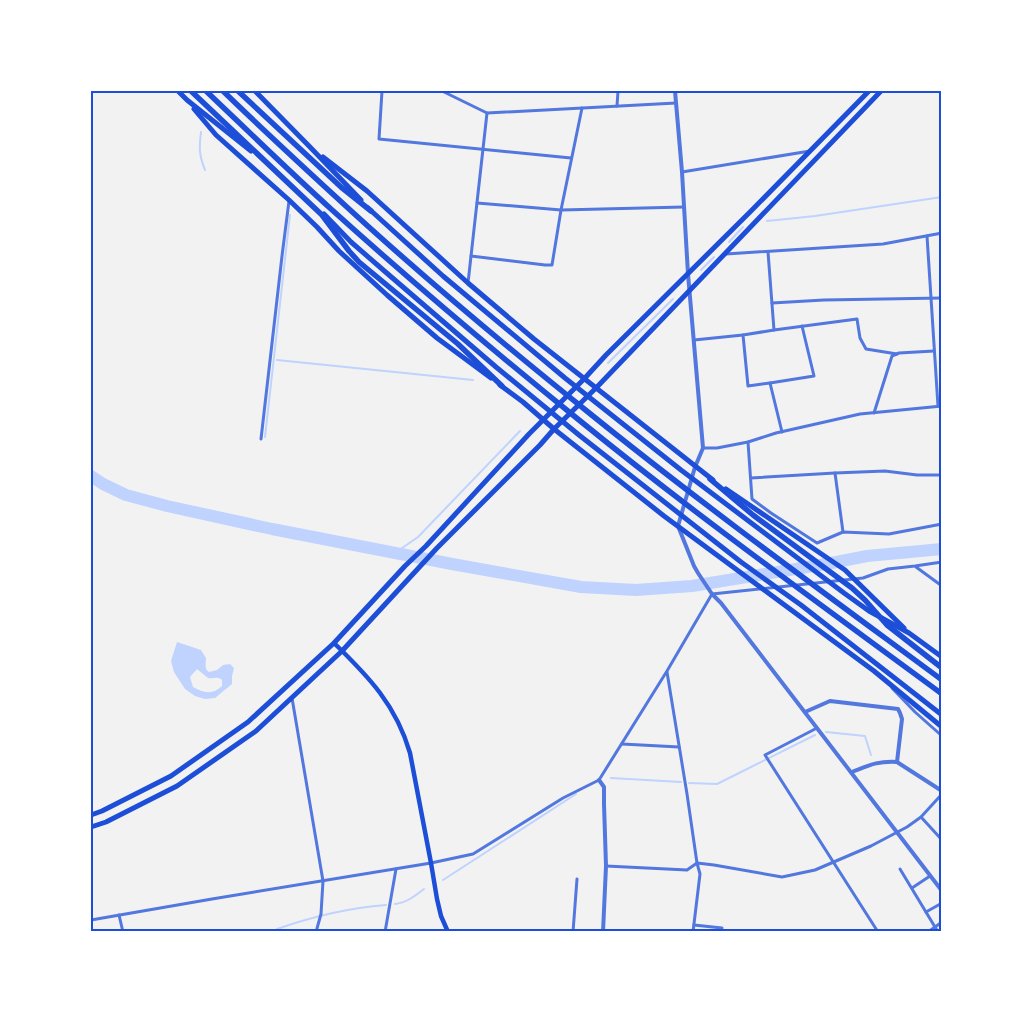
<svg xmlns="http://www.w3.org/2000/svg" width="1033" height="1023" font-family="'PT Serif',serif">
	<rect width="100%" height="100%" fill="#f2f2f2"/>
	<!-- water -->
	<path fill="#bfd3fe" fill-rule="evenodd" d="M177,642l24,8 5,8c0,5 -2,11 3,14l8,-2 6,-5 7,-1 4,4 -2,8v8l-17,14 -10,1 -10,-3 -10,-7 -11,-17 -3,-11zM197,669l11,9c6,1 9,-2 14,2v6c-9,9 -19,7 -29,1l-3,-10z"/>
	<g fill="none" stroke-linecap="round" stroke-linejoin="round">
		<!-- stream -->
		<g stroke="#bfd3fe" stroke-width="2">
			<path d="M201,132c-2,16 -2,23 4,38"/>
			<path d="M767,221l48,-5 127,-19"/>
			<path d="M729,242l14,-15"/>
			<path d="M701,270l13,-13"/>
			<path d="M277,360l196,20"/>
			<path d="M608,363l65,-64"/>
			<path d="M265,437l25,-222"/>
			<path d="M395,553l23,-16 102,-106"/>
			<path d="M826,732l39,4 6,19"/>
			<path d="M611,778l70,4"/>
			<path d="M689,783l28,1 98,-49"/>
			<path d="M443,880l133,-86"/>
			<path d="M395,904c11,-1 20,-8 29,-15"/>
			<path d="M273,932l4,-3c37,-13 70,-21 109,-24"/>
		</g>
		<!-- river -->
		<path stroke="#bfd3fe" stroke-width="12" d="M91,476l12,8 23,11 41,11 105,23 180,35 129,23 55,3 56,-4 134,-22 41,-8 75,-7"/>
		<!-- minor -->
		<g stroke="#5277de" stroke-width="3">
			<path d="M382,91l-3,48 192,19"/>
			<path d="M442,91l45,22 189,-10"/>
			<path d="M617,106l1,-15"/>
			<path d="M682,172l128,-21"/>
			<path d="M477,203l84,7 123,-3"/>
			<path d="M927,236l11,170"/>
			<path d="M768,252l6,78 -31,5 5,51 22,-3 12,49"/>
			<path d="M726,254l157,-10 59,-11"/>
			<path d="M471,256l74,9h7l9,-55 21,-102"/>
			<path d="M468,283l19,-170"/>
			<path d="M772,303l52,-3 118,-2"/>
			<path d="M774,330l83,-11 3,19 6,11 31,5"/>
			<path d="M694,340l49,-5"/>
			<path d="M770,383l44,-7 -12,-50"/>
			<path d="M874,413l18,-57 7,-3 35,-2"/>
			<path d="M261,439l21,-183 7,-55"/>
			<path d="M748,442l4,57 19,14 46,30 26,-11 46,2 53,-10"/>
			<path d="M703,448h14l31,-6 28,-9 84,-19 82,-8"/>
			<path d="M751,478l84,-5"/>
			<path d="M843,532l-8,-59 50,-2 32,4h25"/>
			<path d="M916,567l26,19"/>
			<path d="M667,672l20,122 10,69 3,11 -7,58"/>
			<path d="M892,688l23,24 27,24"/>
			<path d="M292,698l31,183 -2,33 -5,18"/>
			<path d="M817,728l-52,27 113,177"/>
			<path d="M622,744l57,3"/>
			<path d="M921,817l21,23"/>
			<path d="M606,866l81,4 10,-7 17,2 68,12 33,-7 56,-24 36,-19 14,-10 21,-23"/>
			<path d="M900,869l38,63"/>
			<path d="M912,888l18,-12"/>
			<path d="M926,912l16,-9"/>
			<path d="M119,915l4,17"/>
			<path d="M91,920l121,-21 219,-36 42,-9 90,-56 36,-18 68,-109 45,-77 151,-16 25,-9 27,-3 27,-4"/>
			<path d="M694,925l28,3 -1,4"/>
			<path d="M385,932l11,-63"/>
			<path d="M573,932l4,-53"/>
			<path d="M928,932l14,-10"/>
		</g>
		<!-- tertiary -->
		<g stroke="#5277de" stroke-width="4">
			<path d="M675,91l7,81 6,102 15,174 -8,19 -17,59 16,40 4,7 14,21 9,9 221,288"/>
			<path d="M805,712l25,-11 68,8 2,4 2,6 -5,43 45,29"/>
			<path d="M852,772c18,-7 25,-11 45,-10"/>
			<path d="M599,780l5,7v17l2,62 -3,66"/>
		</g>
		<!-- secondary -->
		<path stroke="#1d4ed8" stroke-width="4.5" d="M334,643c35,34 62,62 76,110l21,110 6,36 4,17 7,16"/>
		<!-- primary -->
		<g stroke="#1d4ed8" stroke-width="5">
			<path d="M91,815l11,-4 69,-35 77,-54 86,-79 71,-77 21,-20 103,-112 55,-55 22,-24 145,-144 118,-120"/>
			<path d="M91,827l15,-5 71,-36 79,-55 86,-80 95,-103 103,-103 14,-16 42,-41 285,-297"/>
		</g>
		<!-- trunk -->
		<g stroke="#1d4ed8" stroke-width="5">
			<path d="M178,91l9,9 64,51"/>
			<path d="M255,91l54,55 52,54"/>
			<path d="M194,109l22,26 73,65 28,27 22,24 48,44 50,43 54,40"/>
			<path d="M323,157l44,34 101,92 66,56 179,141"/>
			<path d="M368,208l75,68 122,102 116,92 163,123 25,18 40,22 33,24"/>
			<path d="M324,214l27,28 38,33 107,92 83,68 162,127 60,43 141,110"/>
			<path d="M500,385l23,17 31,27 110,87 210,155 68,56"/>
			<path d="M726,489l119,81 59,58"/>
		</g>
		<!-- motorway -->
		<g stroke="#1d4ed8" stroke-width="5.5">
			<path d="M191,91l131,124 27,36 10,11 99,82 44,42"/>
			<path d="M206,91c42,40 83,80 125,118 81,73 164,143 248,211 118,96 241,184 363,274"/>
			<path d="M223,91c37,36 75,71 113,106 81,75 166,146 252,215 115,93 235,180 354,268"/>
			<path d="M238,91l103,96 30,24"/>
			<path d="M710,479l43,36 99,73 13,12 22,25 55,43"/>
		</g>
	</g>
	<!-- border -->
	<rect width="1033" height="1023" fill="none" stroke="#ffffff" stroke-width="185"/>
	<rect x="92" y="92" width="848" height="838" fill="none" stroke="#1d4ed8" stroke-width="2"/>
</svg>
